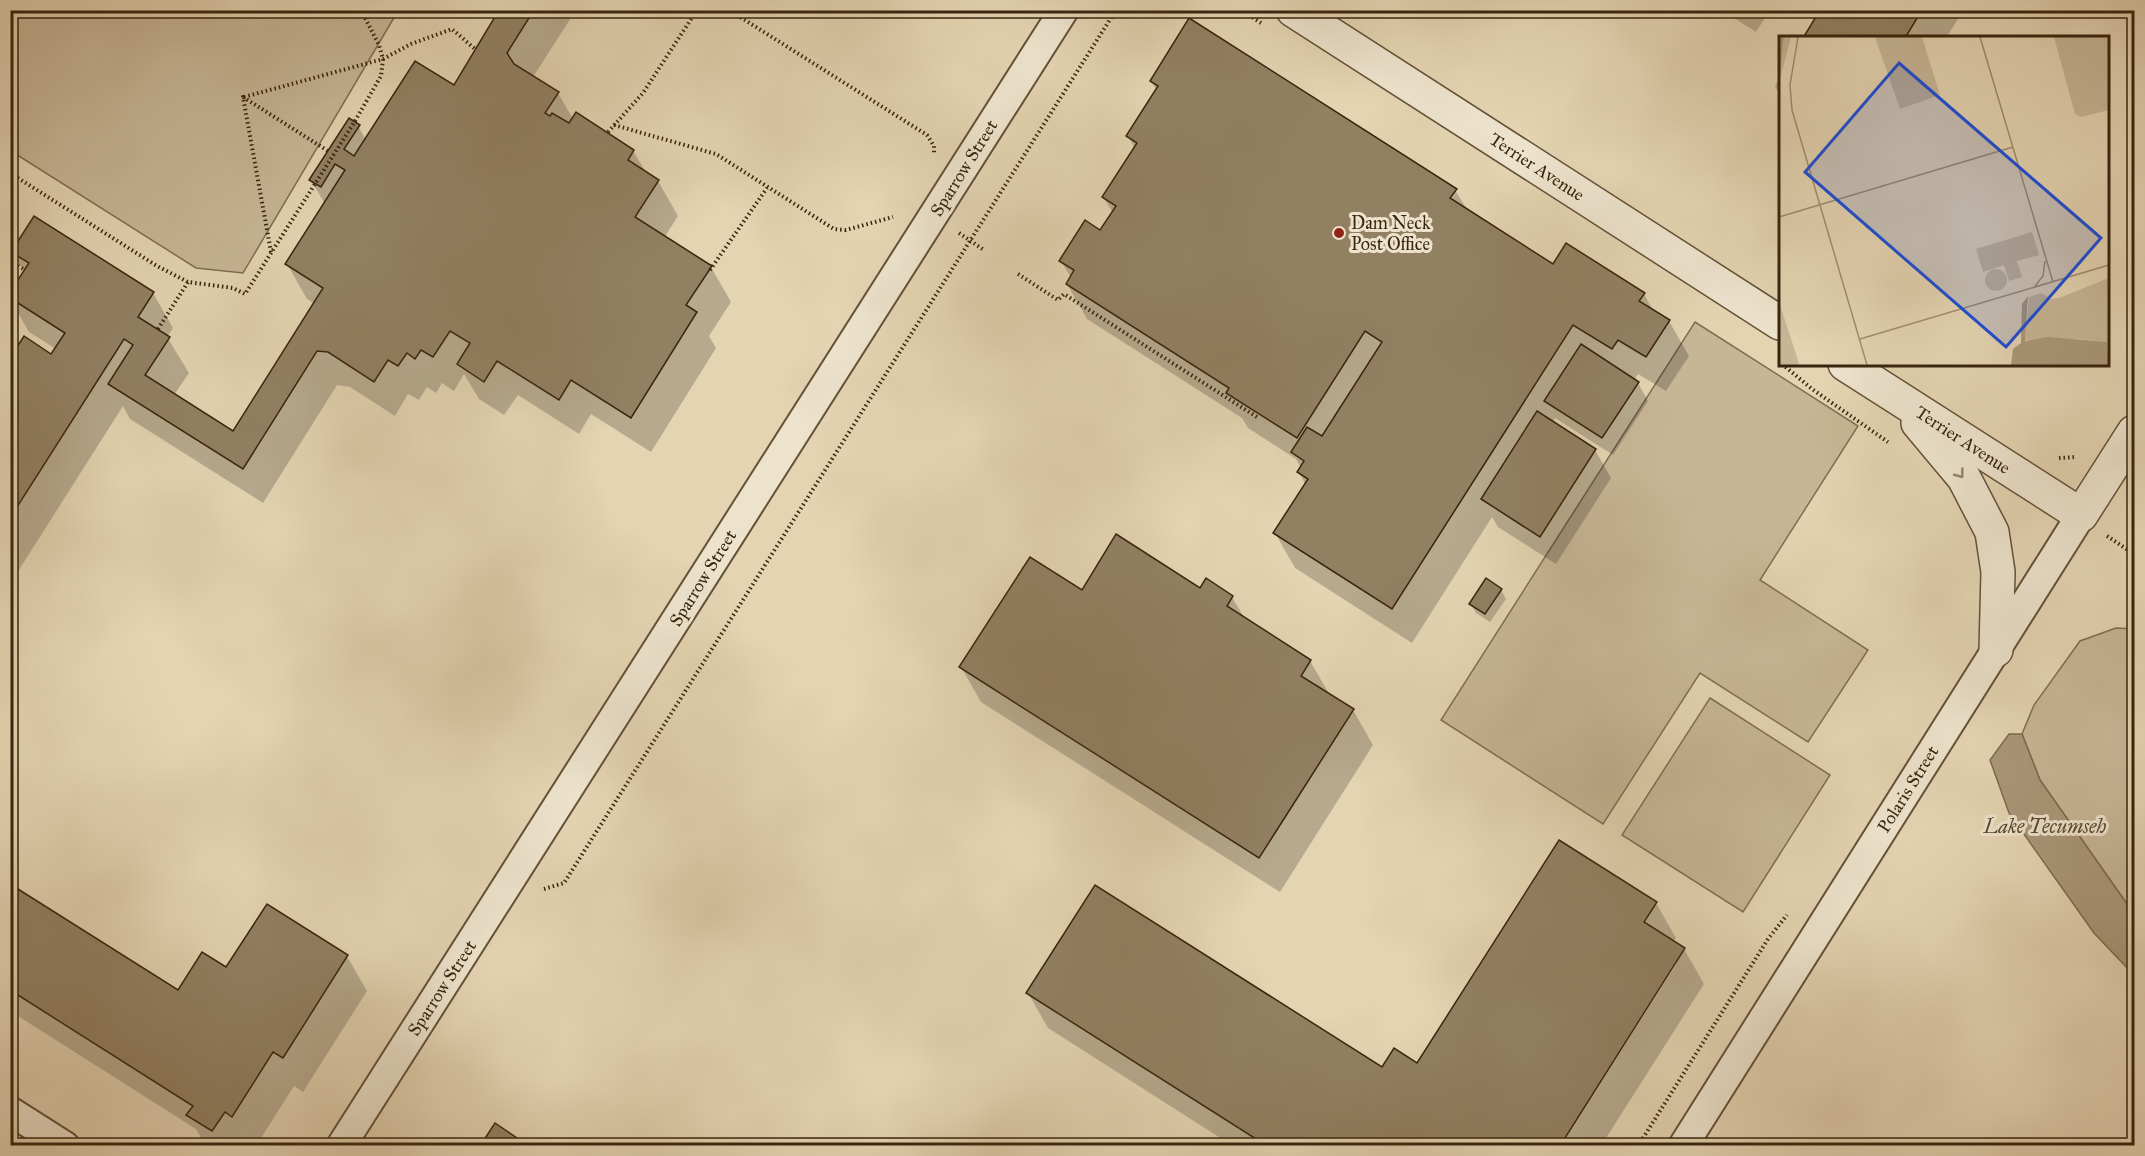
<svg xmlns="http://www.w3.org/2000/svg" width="2145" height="1156" font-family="'IM FELL Great Primer',serif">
	<rect width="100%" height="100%" fill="#e4d4b2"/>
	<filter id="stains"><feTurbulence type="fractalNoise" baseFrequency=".00333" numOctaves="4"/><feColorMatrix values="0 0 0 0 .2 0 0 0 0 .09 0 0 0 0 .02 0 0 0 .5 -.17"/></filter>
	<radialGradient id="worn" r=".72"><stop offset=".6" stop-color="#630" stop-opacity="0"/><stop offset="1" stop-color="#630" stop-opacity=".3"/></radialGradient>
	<!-- green -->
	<g fill="#c7b696" stroke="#806e52" stroke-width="1.5">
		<path d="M10,11l1,-1 387,1 -155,262 -47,-5 -185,-117z"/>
		<path d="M1695,322l163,104 -98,154 108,70 -60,92 -108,-69 -97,151 -162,-104z"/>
		<path d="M2116,628l18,1v285l-94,-134 -18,-46 12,-29 46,-64z"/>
		<path d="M1710,698l120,77 -87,137 -121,-77z"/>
	</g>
	<!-- water -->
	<path fill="#aa987a" stroke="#7d6a4f" stroke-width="1.5" d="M2009,734h13l18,46 94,134v61l-40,-42 -85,-120 -19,-53z"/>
	<!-- shadow -->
	<g fill="#0003">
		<path d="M502,10h74l-43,67 25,16 15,26 60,32 14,23 11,7 20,35 -14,22 47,29 20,35 -22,34 7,12 -65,104 -60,-38 -12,20 -61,-39 -14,20 -25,-16 -15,-25 -10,17 -12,-8 -6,10 -9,-6 -8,13 -11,-6 -13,22 -45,-29 -13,-2 -74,118 -133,-84 -7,-13 -113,178v-223l42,-5 4,-7 -27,-17 -19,-33v-4l15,-22 -13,-21 141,41 20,35 -6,9 22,36 -15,22 59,38 82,-129 -8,-5 -20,-35 38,-60 -14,-24 47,-54 8,14 88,-53z"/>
		<path d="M1730,10h40l-14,22 -22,-14z"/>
		<path d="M1821,10h148l-2,4 -4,-3 -17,27h-141z"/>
		<path d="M1780,77v19l-5,-10z"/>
		<path d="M1151,81l304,109 13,21 85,55 91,28 10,18 15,9 20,35 -23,35 -28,-17 -4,6 4,3 10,18 -35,54 -58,-37 -3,5 43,27 16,28 -55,86 -58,-37 -6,-10 -80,126 -117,-75 -20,-35 31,-48 -7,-12 2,-5 -5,-9 -48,-31 -6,-10 -155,-99 -20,-35 4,-6 -10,-17 39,-29 13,-19 -10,-16 32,-48 -7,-13 29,-46z"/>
		<path d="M1201,590l31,7 13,22 65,42 21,36 22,13 20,35 -93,147 -299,-190 -20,-35 121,-75z"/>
		<path d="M1501,590l5,9 -16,23 -14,-9 -5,-9z"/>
		<path d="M10,886l168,106 48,-23 121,-13 20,35 -64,101 -9,-6 -38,60h-50l-10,-17 -186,-118z"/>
		<path d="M1656,903l20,35 -3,4 11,7 20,35 -103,162h-40l116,-183h-3l-116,183h-325l-185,-118 -20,-35 355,76 35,-4z"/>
	</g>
	<!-- building -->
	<g fill="#928063" stroke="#39250e" stroke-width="1.5">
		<path d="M499,10h35l-27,43 7,11 45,28 -14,21 5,3 2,-3 17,10 7,-11 58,38 -6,10 31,20 -24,37 77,49 -26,39 11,7 -66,106 -60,-38 -12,20 -62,-39 -13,21 -27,-18 13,-21 -20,-12 -17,26 -12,-7 -6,9 -8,-6 -9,13 -10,-6 -14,22 -46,-30 -11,-1 -74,118 -135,-85 25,-39 -9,-6 -114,179v-160l14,-22 27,18 14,-21 -55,-35v-6l19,-29 -18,-11 23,-36 120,76 -16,25 32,20 -25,38 88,56 90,-143 -38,-24 60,-94 -10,-6 -14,23 -12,-7 40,-62 11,7 -16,24 10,7 61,-95 39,24z"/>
		<path d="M1820,10h102l-17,28h-102z"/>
		<path d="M1189,18l268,171 -7,9 103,66 13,-21 79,50 -6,8 31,19 -24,37 -28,-17 -6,9 -39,-24 -181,284 -119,-76 35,-54 -11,-7 7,-11 -13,-9 16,-25 15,9 60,-94 -17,-11 -68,107 -71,-45 3,-5 -163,-104 8,-14 -15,-9 26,-41 15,10 16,-24 -14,-9 35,-54 -11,-7 32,-50 -8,-5z"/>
		<path d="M1581,344l58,38 -37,56 -58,-37z"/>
		<path d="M1537,411l59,38 -56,88 -59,-38z"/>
		<path d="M1116,534l84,54 6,-10 27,18 -6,10 84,54 -10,16 53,33 -95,149 -300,-191 71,-110 52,33z"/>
		<path d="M1486,578l16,11 -17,25 -16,-10z"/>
		<path d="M1559,840l98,62 -13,20 41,26 -125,198h-293l-241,-153 69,-108 287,182 12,-19 23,15z"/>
		<path d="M10,884l168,106 24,-38 24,15 41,-63 81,51 -65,103 -10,-6 -41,65 -7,-5 -13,19 -26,-16 7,-9 -183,-116z"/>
		<path d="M495,1123l34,23h-49z"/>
	</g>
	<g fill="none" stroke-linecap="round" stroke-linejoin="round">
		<defs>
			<g id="minor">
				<path d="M10,1111l55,35"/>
				<path d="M341,1146l723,-1136"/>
				<path d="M1683,1146l398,-631"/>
			</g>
			<g id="tertiary">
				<path d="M1293,10l487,313"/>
				<path d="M1845,364l236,151 53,-83"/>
				<path d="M1918,423l46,55 28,54 6,40 -2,78"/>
			</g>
		</defs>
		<!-- minor casing -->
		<use href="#minor" stroke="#645137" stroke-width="32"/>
		<!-- tertiary casing -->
		<use href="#tertiary" stroke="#645137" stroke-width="36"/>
		<!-- path -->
		<g stroke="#39250e" stroke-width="4" stroke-dasharray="1.5 3" stroke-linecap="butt">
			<path d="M729,10l198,125 7,11v7"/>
			<path d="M1241,10l20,13"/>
			<path d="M244,97l139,-38 28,-15 41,-15 23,20"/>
			<path d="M614,125l102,29 118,75 12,1 47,-13"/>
			<path d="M608,132l35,-39 54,-83"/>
			<path d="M10,173l147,93 31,16 45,6 12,6 110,-173 26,-45 2,-17 -4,-14 -18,-35"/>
			<path d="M959,233l25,17"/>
			<path d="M271,252l-28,-155 85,54"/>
			<path d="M10,261l15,9"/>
			<path d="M710,270l57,-82"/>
			<path d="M1018,274l40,26 6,-6 193,123"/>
			<path d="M158,329l30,-47"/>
			<path d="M1782,364l30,25 76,53"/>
			<path d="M2059,458l17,-1"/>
			<path d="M2107,536l27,18"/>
			<path d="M544,889l20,-6 552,-873"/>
			<path d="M1638,1146l130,-207 19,-24"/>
		</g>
		<!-- minor -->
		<use href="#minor" stroke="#ede3cd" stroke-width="28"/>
		<!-- tertiary -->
		<use href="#tertiary" stroke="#ede3cd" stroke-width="33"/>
	</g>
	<!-- one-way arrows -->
	<defs><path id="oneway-chevron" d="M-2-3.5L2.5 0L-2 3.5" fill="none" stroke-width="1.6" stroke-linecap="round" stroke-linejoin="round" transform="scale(1.5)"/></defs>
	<use stroke="#93846e" href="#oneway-chevron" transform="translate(1960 474) rotate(53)"/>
	<!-- markers -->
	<circle fill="#8f2418" stroke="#ede3cd" stroke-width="2" cx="1339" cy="233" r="6"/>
	<g text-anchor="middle" stroke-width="6" stroke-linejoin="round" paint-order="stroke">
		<!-- street labels -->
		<g font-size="18" fill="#39250e" stroke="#ede3cd">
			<text transform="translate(1537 167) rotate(33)" y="6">Terrier Avenue</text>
			<text transform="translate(964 168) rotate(-58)" y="6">Sparrow Street</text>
			<text transform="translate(1963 440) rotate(33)" y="6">Terrier Avenue</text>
			<text transform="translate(703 578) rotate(-58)" y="6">Sparrow Street</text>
			<text transform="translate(1908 789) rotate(-58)" y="6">Polaris Street</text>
			<text transform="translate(442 988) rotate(-57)" y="6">Sparrow Street</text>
		</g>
		<!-- poi labels -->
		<g font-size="18" fill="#39250e" stroke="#ede3cd" text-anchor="start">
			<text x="1351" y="229">Dam Neck<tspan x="1351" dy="21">Post Office</tspan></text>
		</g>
		<!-- water labels -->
		<g font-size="20" font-style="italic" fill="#5b482e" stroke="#ede3cd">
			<text x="2045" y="833">Lake Tecumseh</text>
		</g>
	</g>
	<!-- overview -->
	<g transform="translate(1779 36)">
		<rect width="330" height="330" fill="#e4d4b2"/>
		<path d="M0,1h12l-12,46zM96,1h47l18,58 -40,14zM275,1h55v73l-28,7 -6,-3zM253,196l7,23 -22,6 5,16 -13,4 -5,-16 -21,7 -7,-23zM206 244a11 11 0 1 1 22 0a11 11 0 1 1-22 0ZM330,242v69l-3,-5 -27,-3 -54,1 4,-43 13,-4 9,6 8,-1zM0,266l18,55 2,8h-20z" fill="#c7b696"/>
		<path d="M249,260l-3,45 23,-4 59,5 2,23h-98l2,-16 8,-6 1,-39z" fill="#aa987a"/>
		<path fill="none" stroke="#aa987a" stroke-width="3" d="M0,33l3,-32"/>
		<path fill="none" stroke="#a08e70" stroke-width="1.5" d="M19,1l-8,48 2,25 75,255M201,1l73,245M0,181l234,-70M256,250l8,-10 2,-15M81,303l249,-74"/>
		<path fill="#1d4ed8" fill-opacity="0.15" stroke="#1d4ed8" stroke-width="3" d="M120,27l202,175 -95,109 -201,-175z"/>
		<rect width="330" height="330" fill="none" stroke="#39250e" stroke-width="3"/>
	</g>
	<!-- margin -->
	<rect width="2145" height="1156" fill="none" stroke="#e4d4b2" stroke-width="36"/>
	<rect x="12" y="12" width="2121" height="1132" fill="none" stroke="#39250e" stroke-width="3"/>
	<rect x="18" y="18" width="2109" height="1120" fill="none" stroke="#39250e" stroke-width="1.5"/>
	<rect width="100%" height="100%" filter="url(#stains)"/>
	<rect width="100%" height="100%" fill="url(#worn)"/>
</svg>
